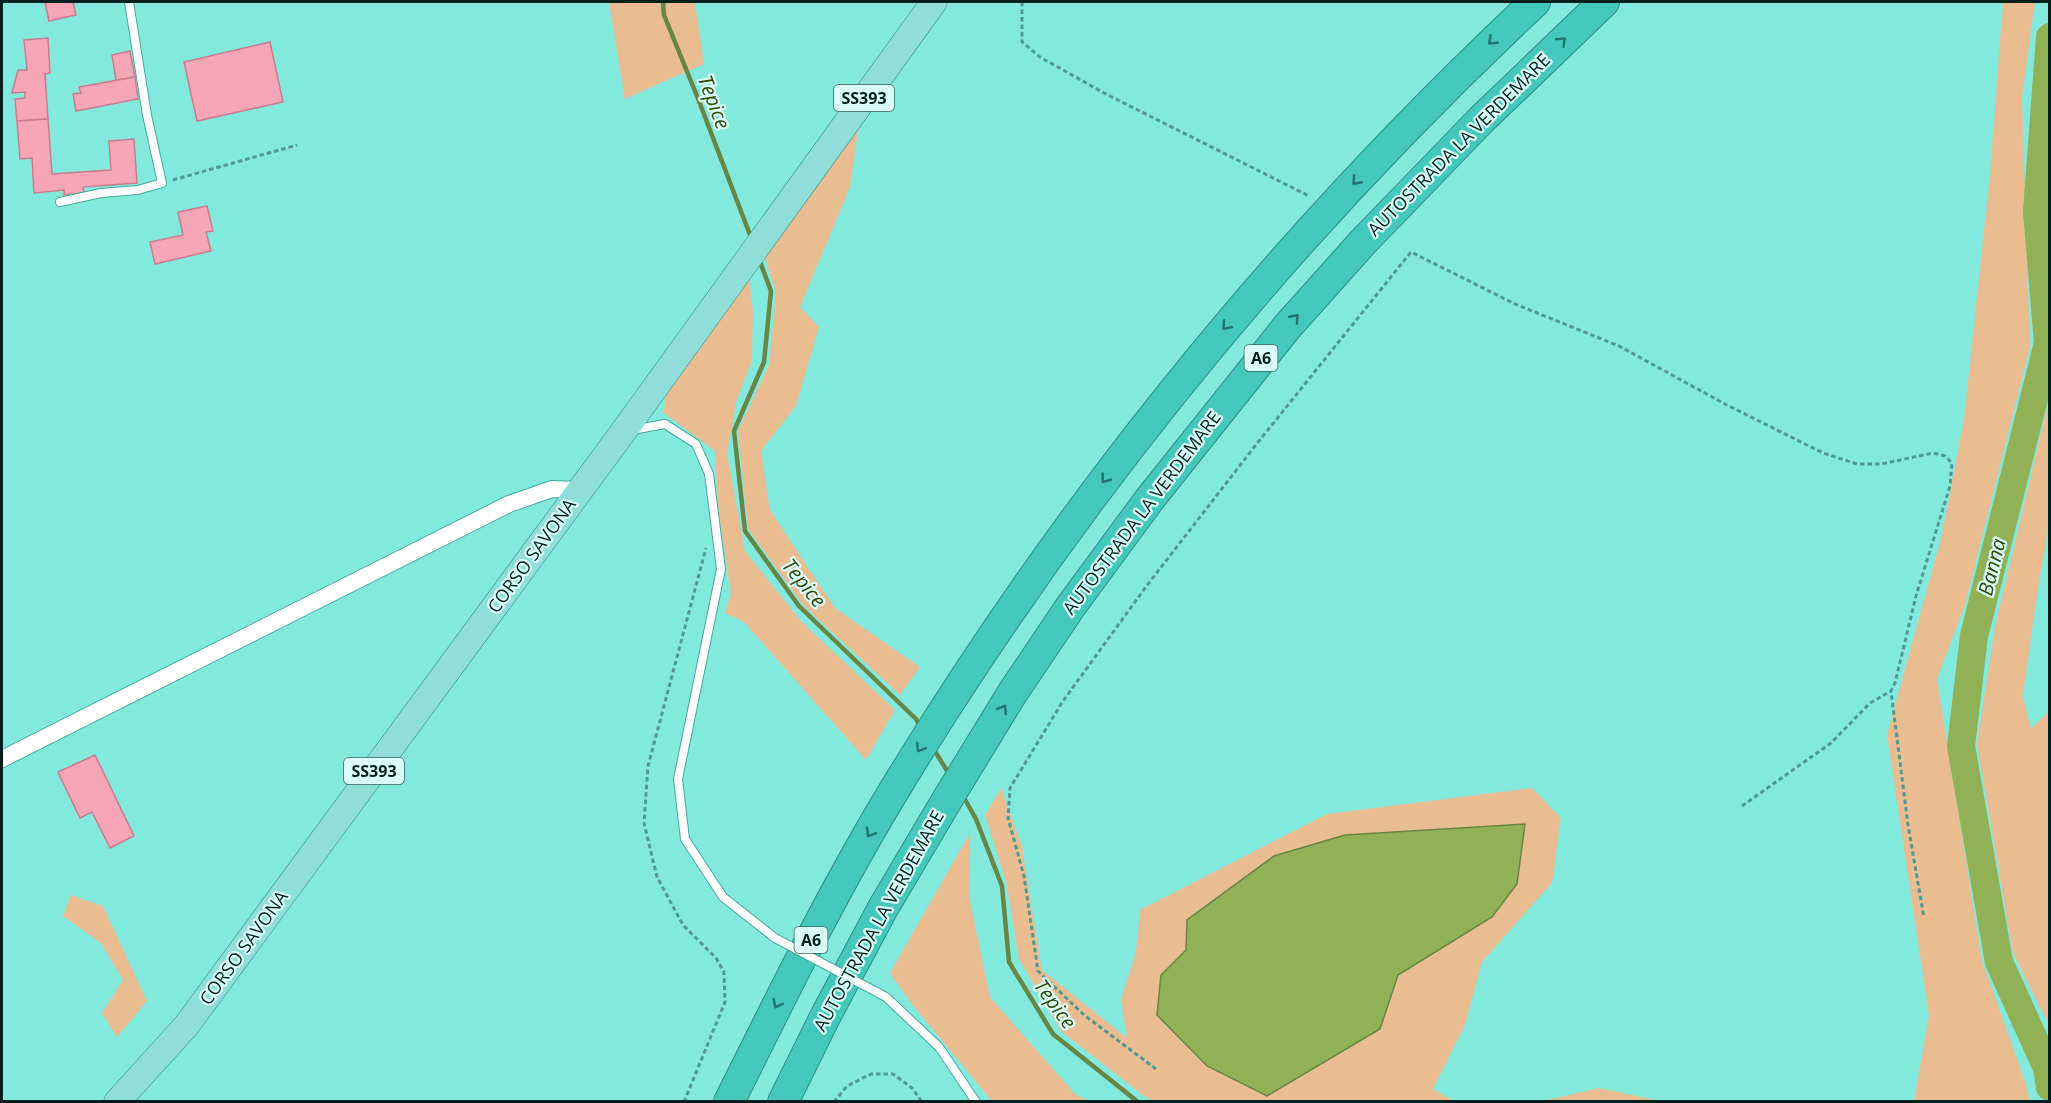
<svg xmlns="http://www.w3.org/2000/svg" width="2051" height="1103" font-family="'Open Sans',sans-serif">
	<rect width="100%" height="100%" fill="#84e9dd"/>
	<!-- green -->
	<g fill="#e9bc91">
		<path d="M609,2h86l9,62 -79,35z"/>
		<path d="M2003,2h32l-13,96 8,249 -65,258 -28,74 45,282 43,120 5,20h-116l15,-86 -42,-280 54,-196 23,-119 26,-245z"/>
		<path d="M859,124l-9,63 -50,120 19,20 -23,79 -35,45 9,59 65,98 85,59 -20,28 -97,-90 -55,-76 -10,-98 31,-66 7,-73 -12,-38z"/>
		<path d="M749,277l4,34 -1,50 -15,38 -10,54 18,98 56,70 94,89 -29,50 -122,-138 -19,-9 6,-19 -13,-87 -3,-56 -51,-38 2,-22z"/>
		<path d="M2049,400v125l-11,63 -15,108 8,33 18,-18v314l-36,-72 -36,-209 18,-117z"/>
		<path d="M1001,788l21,59 20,123 85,68 -6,-39 15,-46 4,-43 187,-96 205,-26 29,30 -9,65 -70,79 -17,63 -32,64 21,12 -299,1 -11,-6 -83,-65 -42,-72 -12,-74 -22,-70z"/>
		<path d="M970,833l-1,63 21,101 86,98 14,6h-98l-81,-98 -21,-30z"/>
		<path d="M71,895l32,11 44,95 -30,36 -15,-24 21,-33 -22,-37 -38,-27z"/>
		<path d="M1599,1088l61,13h-117z"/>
	</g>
	<!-- water -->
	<path fill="#90b156" stroke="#658645" stroke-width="1.5" d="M1525,824l-8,60 -25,33 -94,58 -18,54 -113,67 -60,-30 -50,-51 4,-40 25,-25 1,-30 87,-64 71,-21z"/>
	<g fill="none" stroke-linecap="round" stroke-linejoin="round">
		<!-- stream -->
		<g stroke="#658645" stroke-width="4.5">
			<path d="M663,2l1,13 33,81 55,144"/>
			<path d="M759,259l12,32 -7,71 -30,69 11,100 54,75 117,113 5,9"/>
			<path d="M933,748l16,26"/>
			<path d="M963,796l13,23 26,67 7,76 44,72 85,68"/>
		</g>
		<!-- river -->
		<path stroke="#90b156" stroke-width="28" d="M2050,37l-13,174 11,132 -74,293 -13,110 38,216 48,106 3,19"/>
	</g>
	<!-- building -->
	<g fill="#f6a6b7" stroke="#ca7d8e" stroke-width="1.5">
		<path d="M45,2h28l3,13 -27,6z"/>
		<path d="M48,38l2,35 -5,1 3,45 -31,2 -2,-22 10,-1v-6l-13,1 6,-23h9l-3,-30z"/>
		<path d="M270,42l13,60 -86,19 -13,-59z"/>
		<path d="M130,51l5,26 -19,3 -4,-25z"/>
		<path d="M135,77l3,22 -62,12 -3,-17 8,-1 -2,-6z"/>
		<path d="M48,119l4,55 59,-4 -2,-29 25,-2 3,44 -54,4 1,6 -20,2v-5l-30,3 -2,-35 -12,1 -3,-38z"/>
		<path d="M207,206l6,25 -7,1 5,19 -56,13 -5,-22 33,-7 -5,-23z"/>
		<path d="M95,755l39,81 -24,12 -18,-36 -12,6 -22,-46z"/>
	</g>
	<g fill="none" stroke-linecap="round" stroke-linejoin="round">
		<defs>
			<g id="service">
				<path d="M60,202l41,-9 37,-3 24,-7 -15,-68 -18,-113"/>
				<path d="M632,430l33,-6 31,20 13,30 12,95 -43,210 7,60 38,58 52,41"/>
				<path d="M886,997l53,50 37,55"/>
			</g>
			<path id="minor" d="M2,759l507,-255 43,-15 28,1"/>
			<path id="primary" d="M117,1102l69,-76 437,-594 311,-430"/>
			<g id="motorway">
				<path d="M729,1102c54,-109 108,-219 172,-323 175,-286 389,-548 634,-777"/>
				<path d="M783,1102l43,-87 57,-107 67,-113 63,-103 58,-86 78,-106 138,-173 76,-85 118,-122 123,-118"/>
			</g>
		</defs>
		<!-- service casing -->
		<use href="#service" stroke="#41aa9f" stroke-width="10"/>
		<!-- minor casing -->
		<use href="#minor" stroke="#41aa9f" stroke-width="18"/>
		<!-- primary casing -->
		<use href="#primary" stroke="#2c8d84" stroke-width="27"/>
		<!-- motorway casing -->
		<use href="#motorway" stroke="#2c8d84" stroke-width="32"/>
		<!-- path -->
		<g stroke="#509a91" stroke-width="3" stroke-dasharray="4.5 3" stroke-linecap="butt">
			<path d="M1022,2v40l18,15 64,36 205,103"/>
			<path d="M173,180l124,-35"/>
			<path d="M1742,806l89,-63 39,-40 21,-12"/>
			<path d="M1156,1069l-72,-54 -46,-44 -14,-95 -16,-58 2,-30 53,-87 85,-117 107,-138 156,-194 104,52 104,42 106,58 98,49 34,11h24l52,-11 12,3 7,7 -2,23 -34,110 -21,87 -4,8 17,134 16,93"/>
			<path d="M684,1102l41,-100 -1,-30 -8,-14 -33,-33 -26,-48 -13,-54 4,-57 58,-218"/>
			<path d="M834,1102l13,-16 24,-12h22l19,14 10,14"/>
		</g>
		<!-- service -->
		<use href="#service" stroke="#fff" stroke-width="8"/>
		<!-- minor -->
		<use href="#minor" stroke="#fff" stroke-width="16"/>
		<!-- primary -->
		<use href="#primary" stroke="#8fded7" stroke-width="26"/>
		<!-- motorway -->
		<use href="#motorway" stroke="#44c8bc" stroke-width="30"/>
		<defs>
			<path id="service-bridge" d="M775,938l111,59"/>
		</defs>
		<!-- service-bridge casing -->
		<use href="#service-bridge" stroke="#41aa9f" stroke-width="10" stroke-linecap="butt"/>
		<!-- service-bridge -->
		<use href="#service-bridge" stroke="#fff" stroke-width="8"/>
	</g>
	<!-- one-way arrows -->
	<defs><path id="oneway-chevron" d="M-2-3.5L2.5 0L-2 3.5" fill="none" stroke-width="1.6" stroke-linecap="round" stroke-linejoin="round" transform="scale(1.5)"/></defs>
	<g stroke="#22746c">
		<use href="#oneway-chevron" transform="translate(1492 41) rotate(137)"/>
		<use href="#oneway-chevron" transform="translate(1562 41) rotate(-44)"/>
		<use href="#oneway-chevron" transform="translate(1356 181) rotate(132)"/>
		<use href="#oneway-chevron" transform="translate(1295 318) rotate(-48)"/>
		<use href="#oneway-chevron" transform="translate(1226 326) rotate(131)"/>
		<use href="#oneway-chevron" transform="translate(1105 479) rotate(127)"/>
		<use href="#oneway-chevron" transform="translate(1003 709) rotate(-58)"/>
		<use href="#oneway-chevron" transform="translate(920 748) rotate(122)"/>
		<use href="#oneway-chevron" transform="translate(870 833) rotate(120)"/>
		<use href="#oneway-chevron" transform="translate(777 1004) rotate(117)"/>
	</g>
	<g text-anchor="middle" stroke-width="4.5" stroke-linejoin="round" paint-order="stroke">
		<!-- shield labels -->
		<g fill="#d9fef9" stroke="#41635f" stroke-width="1.5">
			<rect x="834" y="85" width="60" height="26" rx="4.5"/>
			<rect x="1244.5" y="345" width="33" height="26" rx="4.5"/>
			<rect x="344" y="758" width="60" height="26" rx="4.5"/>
			<rect x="794.5" y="927" width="33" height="26" rx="4.5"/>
		</g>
		<g font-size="16" font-weight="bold" fill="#00201d">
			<text x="864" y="104">SS393</text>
			<text x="1261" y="364">A6</text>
			<text x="374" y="777">SS393</text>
			<text x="811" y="946">A6</text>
		</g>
		<!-- street labels -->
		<g font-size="18" fill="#00201d" stroke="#d9fef9">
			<text transform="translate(1459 145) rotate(-45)" y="6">AUTOSTRADA LA VERDEMARE</text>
			<text transform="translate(1142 513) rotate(-53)" y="6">AUTOSTRADA LA VERDEMARE</text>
			<text transform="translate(532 556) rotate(-54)" y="6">CORSO SAVONA</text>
			<text transform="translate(879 921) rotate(-61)" y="6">AUTOSTRADA LA VERDEMARE</text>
			<text transform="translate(244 948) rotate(-54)" y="6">CORSO SAVONA</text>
		</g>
		<!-- water labels -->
		<g font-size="20" font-style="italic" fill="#324600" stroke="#d9fef9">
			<text transform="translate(714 102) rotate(69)" y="7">Tepice</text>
			<text transform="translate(1992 567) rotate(-76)" y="7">Banna</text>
			<text transform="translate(804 583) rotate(51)" y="7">Tepice</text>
			<text transform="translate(1055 1004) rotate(54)" y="7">Tepice</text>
		</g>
	</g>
	<!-- border -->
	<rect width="2051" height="1103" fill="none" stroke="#00201d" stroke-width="6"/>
</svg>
